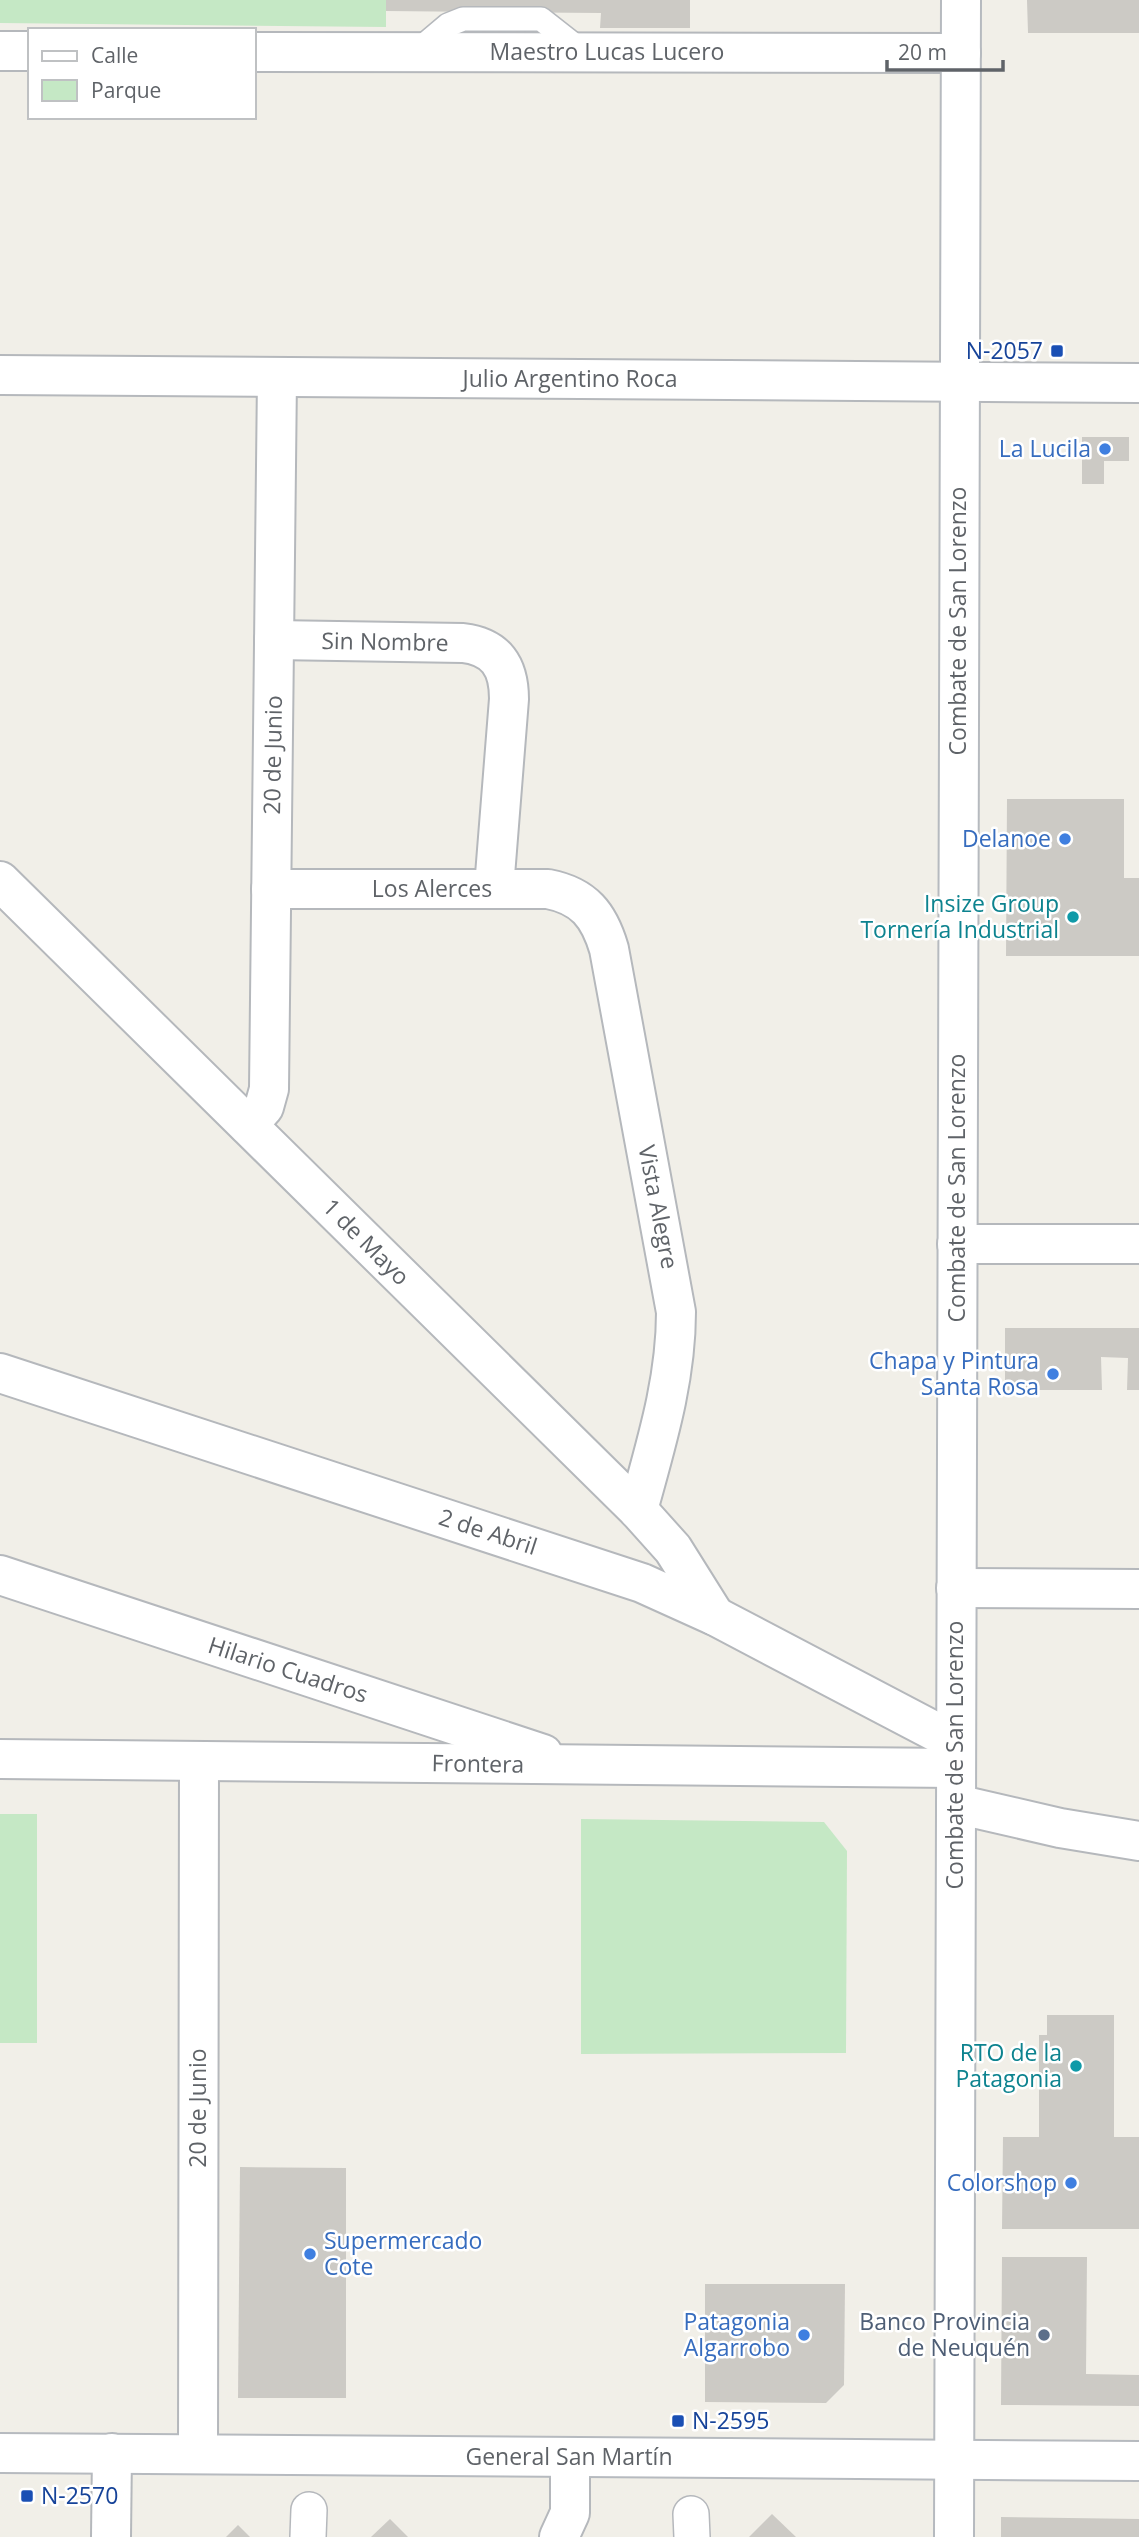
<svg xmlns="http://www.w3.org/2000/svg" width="1139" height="2537" font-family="'Open Sans',sans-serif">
	<rect width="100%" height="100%" fill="#f1efe8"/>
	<!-- green -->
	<g fill="#c5e8c5">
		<path d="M0,0h386v27l-386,-4z"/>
		<rect x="0" y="1814" width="37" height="229"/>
		<path d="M581,1819l243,3 23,29 -1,202 -265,1z"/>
	</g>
	<!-- building -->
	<g fill="#cccac5">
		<path d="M386,0h304v28h-90l1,-15 -215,-2z"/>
		<path d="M1027,0h112v33h-111z"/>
		<path d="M1082,437h47v24h-25v23h-22z"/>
		<path d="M1007,799h117v79h15v78h-133z"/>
		<path d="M1005,1328h134v62h-12l1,-32 -27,-1 1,33h-97z"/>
		<path d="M1047,2015h67v122h25v92h-137l1,-92h36v-102h8z"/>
		<path d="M240,2167l106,1v230h-108z"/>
		<path d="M1002,2257h85l-1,117 53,1v31l-138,-1z"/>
		<path d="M705,2284h140l-1,101 -18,18 -121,-1z"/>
		<path d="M772,2514l24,23h-47z"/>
		<path d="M1001,2517l138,2v18h-138z"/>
		<path d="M390,2519l18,18h-37z"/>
		<path d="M238,2525l12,12h-24z"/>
	</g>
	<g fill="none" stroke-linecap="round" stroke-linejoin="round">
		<defs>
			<path id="service" d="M416,52l32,-27 15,-6h78l42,33"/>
			<g id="pedestrian">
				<path d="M691,2514l1,23"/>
				<path d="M308,2537l1,-27"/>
			</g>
			<g id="minor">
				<path d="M0,51h30"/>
				<path d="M254,52l707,1"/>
				<path d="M274,640l189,3c33,4 46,23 46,56l-15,189"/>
				<path d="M0,881l638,629 35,39 42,67"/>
				<path d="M271,889h277c36,7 51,26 61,60l67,363c0,69 -20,132 -38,198"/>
				<path d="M248,1125l16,-18 5,-18 8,-712"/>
				<path d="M957,1244h182"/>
				<path d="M0,1373l642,210 73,33 240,126"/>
				<path d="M0,1575l543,179"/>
				<path d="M956,1588l183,1"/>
				<path d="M0,1759l956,9"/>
				<path d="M956,1804l104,24 79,13"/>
				<path d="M198,2454l1,-693"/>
				<path d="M111,2537l1,-84"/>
				<path d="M559,2537l11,-24v-56"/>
			</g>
			<path id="tertiary" d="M0,375l1139,8"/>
			<g id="secondary">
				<path d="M0,2453l1139,8"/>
				<path d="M954,2537l7,-2537"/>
			</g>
		</defs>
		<!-- service casing -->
		<use href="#service" stroke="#b5b8bc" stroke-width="26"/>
		<!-- pedestrian casing -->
		<use href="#pedestrian" stroke="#b5b8bc" stroke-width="38"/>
		<!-- minor casing -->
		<use href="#minor" stroke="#b5b8bc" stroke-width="42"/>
		<!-- tertiary casing -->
		<use href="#tertiary" stroke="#b5b8bc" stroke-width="42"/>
		<!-- secondary casing -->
		<use href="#secondary" stroke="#b6babf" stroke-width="42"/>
		<!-- service -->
		<use href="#service" stroke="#fff" stroke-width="23"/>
		<!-- pedestrian -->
		<use href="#pedestrian" stroke="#fff" stroke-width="35"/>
		<!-- minor -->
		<use href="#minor" stroke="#fff" stroke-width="38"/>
		<!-- tertiary -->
		<use href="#tertiary" stroke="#fff" stroke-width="38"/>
		<!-- secondary -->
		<use href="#secondary" stroke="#fff" stroke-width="38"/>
	</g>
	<!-- markers -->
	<g fill="#1a4fb4" stroke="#fff" stroke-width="2.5">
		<rect x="1050" y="344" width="14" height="14" rx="3.5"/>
		<rect x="671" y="2414" width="14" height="14" rx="3.5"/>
		<rect x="20" y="2489" width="14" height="14" rx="3.5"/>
	</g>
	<g fill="#3f7fe0" stroke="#fff" stroke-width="2.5">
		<circle cx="1105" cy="449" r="7"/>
		<circle cx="1065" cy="839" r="7"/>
		<circle cx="1053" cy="1374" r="7"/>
		<circle cx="1071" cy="2183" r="7"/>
		<circle cx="310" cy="2254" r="7"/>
		<circle cx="804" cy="2335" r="7"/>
	</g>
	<g fill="#0f9aa8" stroke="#fff" stroke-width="2.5">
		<circle cx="1073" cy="917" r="7"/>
		<circle cx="1076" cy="2066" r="7"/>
	</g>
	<circle fill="#5c6f8a" stroke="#fff" stroke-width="2.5" cx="1044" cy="2335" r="7"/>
	<g text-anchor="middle" stroke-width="5" stroke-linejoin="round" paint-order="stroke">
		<!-- street labels -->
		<g font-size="23" fill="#5f6368" stroke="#fff">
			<text x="607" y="60">Maestro Lucas Lucero</text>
			<text x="570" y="387">Julio Argentino Roca</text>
			<text transform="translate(958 621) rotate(-90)" y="8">Combate de San Lorenzo</text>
			<text transform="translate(385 642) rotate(1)" y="8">Sin Nombre</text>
			<text transform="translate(273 755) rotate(-89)" y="8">20 de Junio</text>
			<text x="432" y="897">Los Alerces</text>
			<text transform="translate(957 1188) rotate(-90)" y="8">Combate de San Lorenzo</text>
			<text transform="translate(658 1207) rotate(79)" y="8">Vista Alegre</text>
			<text transform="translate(366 1242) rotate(45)" y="8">1 de Mayo</text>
			<text transform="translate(488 1532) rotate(18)" y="8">2 de Abril</text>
			<text transform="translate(288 1670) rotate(18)" y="8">Hilario Cuadros</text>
			<text transform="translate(955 1755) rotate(-90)" y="8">Combate de San Lorenzo</text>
			<text transform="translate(478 1764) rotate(1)" y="8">Frontera</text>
			<text transform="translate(198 2108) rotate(-90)" y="8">20 de Junio</text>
			<text x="569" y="2465">General San Martín</text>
		</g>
		<!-- transit labels -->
		<g font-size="23" fill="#164399" stroke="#fff" text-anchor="start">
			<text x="1043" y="359" text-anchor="end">N-2057</text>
			<text x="692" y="2429">N-2595</text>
			<text x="41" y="2504">N-2570</text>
		</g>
		<!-- shop labels -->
		<g font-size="23" fill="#366cbe" stroke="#fff" text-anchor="end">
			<text x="1091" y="457">La Lucila</text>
			<text x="1051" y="847">Delanoe</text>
			<text x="1039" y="1369">Chapa y Pintura<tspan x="1039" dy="26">Santa Rosa</tspan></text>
			<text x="1057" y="2191">Colorshop</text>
			<text x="324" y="2249" text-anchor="start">Supermercado<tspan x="324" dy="26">Cote</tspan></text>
			<text x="790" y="2330">Patagonia<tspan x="790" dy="26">Algarrobo</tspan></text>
		</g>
		<!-- culture labels -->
		<g font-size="23" fill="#0d838f" stroke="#fff" text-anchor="end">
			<text x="1059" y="912">Insize Group<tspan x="1059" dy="26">Tornería Industrial</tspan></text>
			<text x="1062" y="2061">RTO de la<tspan x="1062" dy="26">Patagonia</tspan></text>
		</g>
		<!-- service labels -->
		<g font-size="23" fill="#4e5e75" stroke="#fff" text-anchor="end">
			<text x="1030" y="2330">Banco Provincia<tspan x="1030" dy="26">de Neuquén</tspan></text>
		</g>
	</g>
	<!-- legend -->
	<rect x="28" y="28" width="228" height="91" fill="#ffffff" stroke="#bfc1c3" stroke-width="2"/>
	<rect x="42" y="51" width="35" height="10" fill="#ffffff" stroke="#bfc1c3" stroke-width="2"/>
	<text x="91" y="63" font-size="21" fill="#5f6368">Calle</text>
	<rect x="42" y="80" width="35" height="21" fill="#c5e8c5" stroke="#bfc1c3" stroke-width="2"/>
	<text x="91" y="98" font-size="21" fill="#5f6368">Parque</text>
	<!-- scale -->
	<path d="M887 60v10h116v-10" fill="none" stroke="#5f6368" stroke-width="3.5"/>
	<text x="898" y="60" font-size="21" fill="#5f6368" stroke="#ffffff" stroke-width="5" paint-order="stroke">20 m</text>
</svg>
